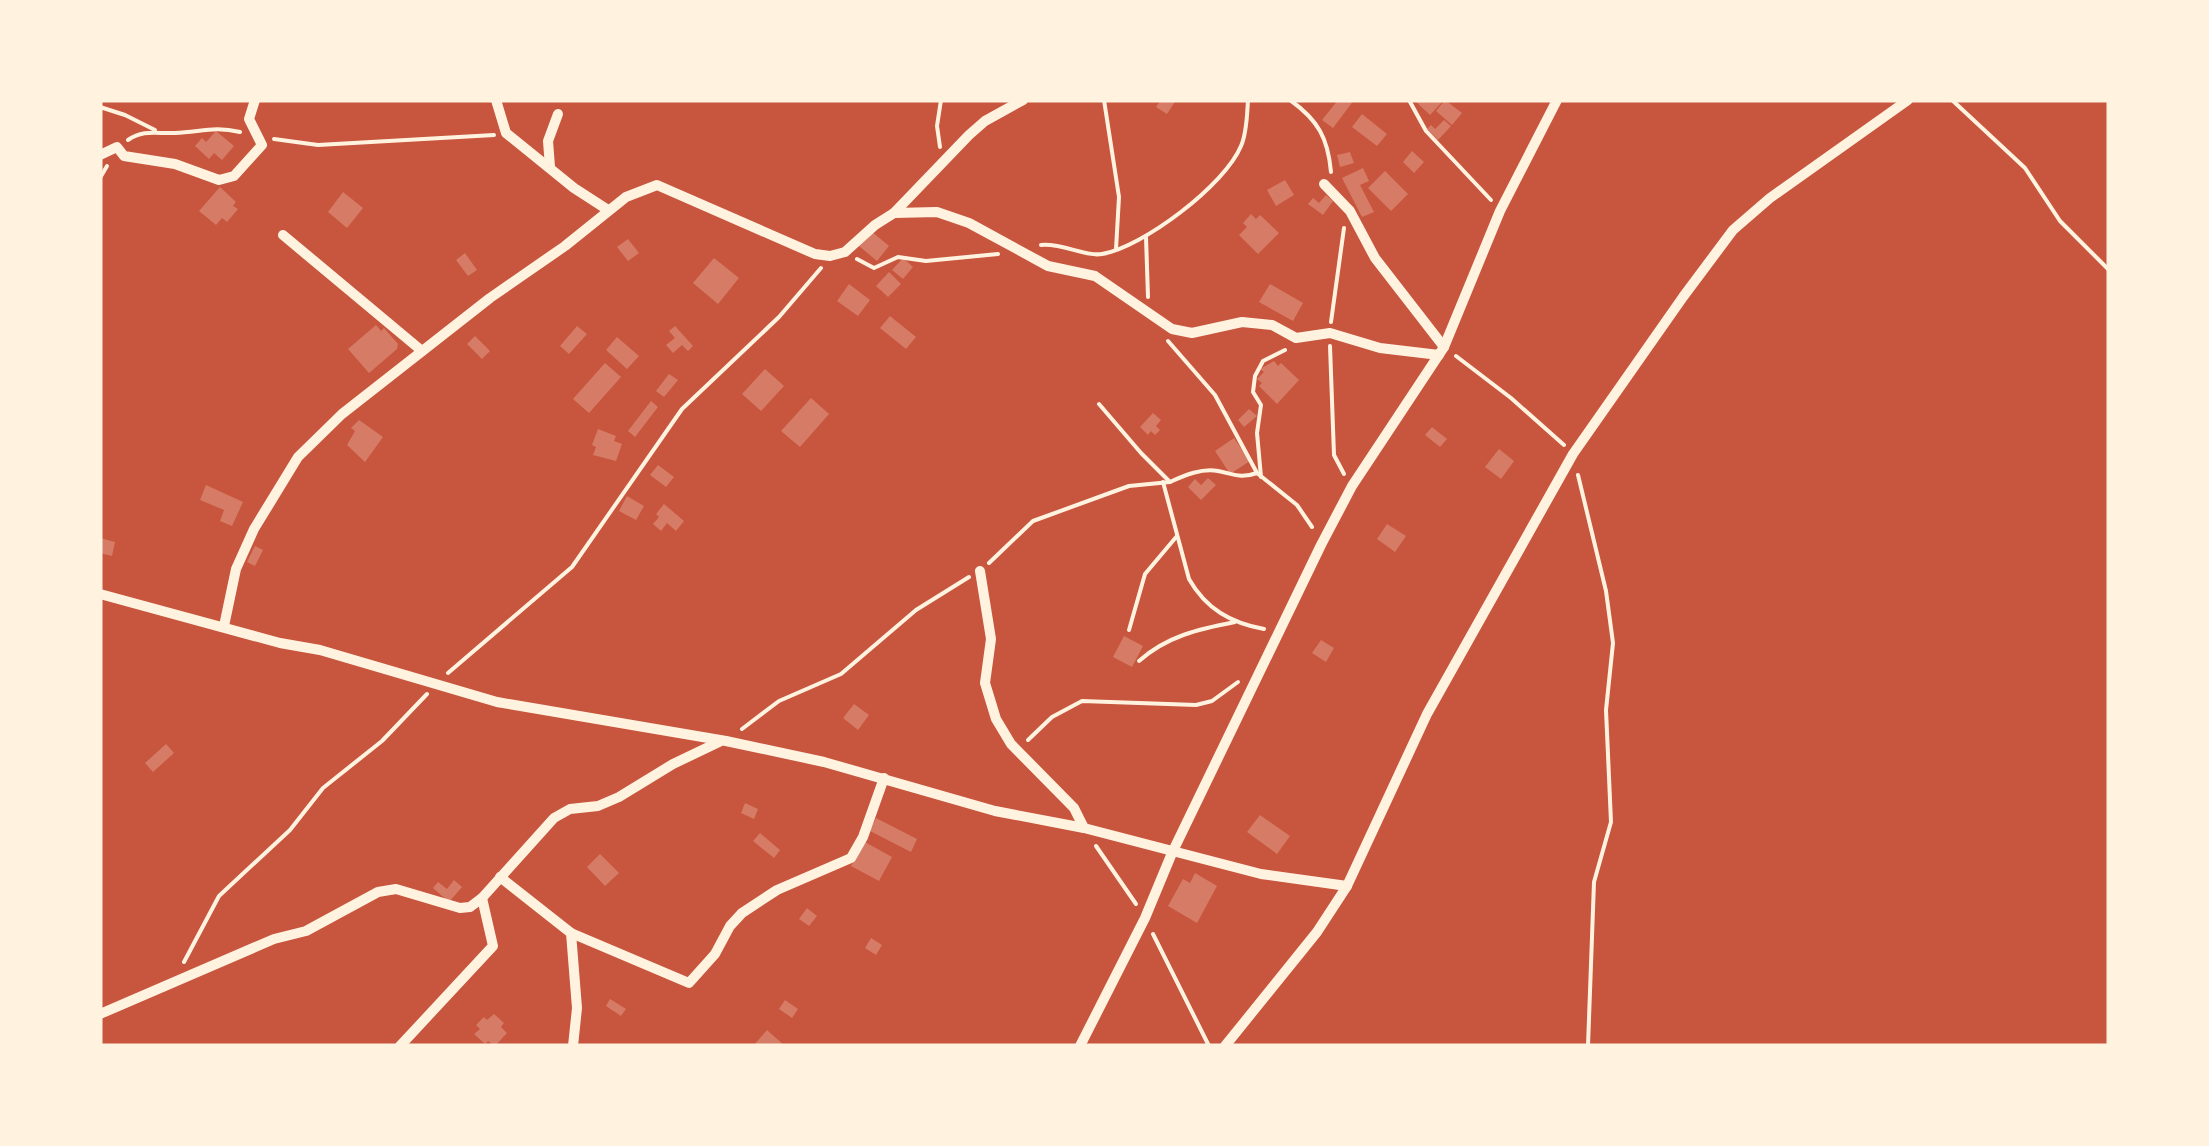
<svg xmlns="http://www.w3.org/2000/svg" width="2209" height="1146" font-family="Manrope,sans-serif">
	<rect width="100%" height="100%" fill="#c8553d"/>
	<!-- building -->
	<g fill="#d67c66">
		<path d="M1161,100h15l-9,14 -11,-7z"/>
		<path d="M1338,100h16l-21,28 -11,-8z"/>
		<path d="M1414,100h30l-14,15z"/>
		<path d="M1445,100l17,13 -10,12 -16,-14z"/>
		<path d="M1362,114l25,20 -10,12 -25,-19z"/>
		<path d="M1444,120l7,6 -13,14 -11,-11 4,-4 4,4z"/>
		<path d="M216,131l18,15 -12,14 -8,-7 -5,6 -14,-13 7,-8 4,4z"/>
		<path d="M1412,151l12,11 -10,11 -11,-11z"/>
		<path d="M1350,152l4,11 -14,4 -3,-12z"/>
		<path d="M1363,168l6,13 -9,4 14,27 -12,5 -20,-39z"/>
		<path d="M1385,171l23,23 -17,17 -23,-23z"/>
		<path d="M1285,180l9,15 -18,11 -9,-16z"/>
		<path d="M220,187l16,15 -3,4 5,3 -11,13 -5,-4 -6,7 -17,-14z"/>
		<path d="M343,192l20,16 -16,20 -19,-16z"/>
		<path d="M1326,195l7,6 -10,14 -15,-11 5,-6 6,5z"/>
		<path d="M1251,214l5,5 4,-4 19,18 -21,21 -19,-19 8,-8 -4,-4z"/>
		<path d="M871,231l18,15 -12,15 -18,-15z"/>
		<path d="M628,239l11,14 -11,8 -11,-14z"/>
		<path d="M465,253l12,17 -9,6 -12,-16z"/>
		<path d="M714,258l25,20 -21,26 -25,-21z"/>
		<path d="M903,258l10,9 -10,12 -11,-9z"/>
		<path d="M889,272l12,12 -13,13 -12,-11z"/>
		<path d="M849,284l21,16 -12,16 -21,-15z"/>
		<path d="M1270,284l33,19 -10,18 -34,-19z"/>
		<path d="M890,316l26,21 -10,12 -26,-21z"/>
		<path d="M376,325l5,6 3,-3 14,16 -1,5 -28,24 -21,-24z"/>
		<path d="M577,326l10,8 -18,20 -9,-8z"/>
		<path d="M675,326l18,20 -5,5 -6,-6 -9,8 -7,-8 9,-7 -6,-7z"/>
		<path d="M475,336l15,15 -8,8 -15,-15z"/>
		<path d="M617,337l22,19 -12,13 -21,-19z"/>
		<path d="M1274,361l4,5 3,-3 18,17 -22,24 -18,-18 3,-3 -5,-4 7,-7 -4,-3z"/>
		<path d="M605,363l16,14 -32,36 -16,-14z"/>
		<path d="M765,369l19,17 -23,25 -19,-17z"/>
		<path d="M669,374l9,6 -14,17 -8,-6z"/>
		<path d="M811,398l18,16 -29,33 -19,-16z"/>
		<path d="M651,401l7,6 -23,30 -7,-6z"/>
		<path d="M1249,409l8,7 -13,11 -6,-7z"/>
		<path d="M1153,413l8,7 -5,6 4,4 -5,5 -4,-4 -3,4 -8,-8z"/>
		<path d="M359,420l24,17 -18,25 -18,-17 8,-14 -4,-3z"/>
		<path d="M1432,427l15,12 -7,8 -15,-12z"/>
		<path d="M598,429l18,7 -2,5 8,3 -6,17 -23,-6 3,-8 -4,-2z"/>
		<path d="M1234,438l16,23 -20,13 -15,-23z"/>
		<path d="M1499,449l15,12 -13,18 -16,-12z"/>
		<path d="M658,465l16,12 -8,10 -16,-12z"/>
		<path d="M1208,478l8,7 -15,15 -13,-13 7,-8 6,6z"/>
		<path d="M206,485l37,17 -11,24 -12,-5 4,-11 -24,-10z"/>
		<path d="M627,496l17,10 -8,14 -17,-9z"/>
		<path d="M664,504l20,17 -8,10 -9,-8 -6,8 -8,-7 6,-7 -3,-3z"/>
		<path d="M1387,524l19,12 -11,16 -18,-13z"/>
		<path d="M100,538l15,4 -3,14 -12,-3z"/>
		<path d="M255,546l8,4 -8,16 -8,-4z"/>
		<path d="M1124,636l19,10 -11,21 -19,-10z"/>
		<path d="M1321,640l13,8 -8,14 -14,-9z"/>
		<path d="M854,704l15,11 -11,15 -15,-12z"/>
		<path d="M166,744l8,9 -21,19 -8,-9z"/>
		<path d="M745,803l13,6 -4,10 -13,-6z"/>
		<path d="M1260,815l30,21 -13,18 -30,-22z"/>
		<path d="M876,818l41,21 -6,13 -41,-21z"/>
		<path d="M760,833l20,17 -6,8 -21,-17z"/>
		<path d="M865,842l27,15 -13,24 -28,-15z"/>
		<path d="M600,854l19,19 -14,13 -18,-19z"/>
		<path d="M1195,873l22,13 -20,37 -29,-17 15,-27 7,4z"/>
		<path d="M454,880l8,7 -13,15 -16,-14 5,-6 9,7z"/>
		<path d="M807,908l10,8 -8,10 -10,-7z"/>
		<path d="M871,938l11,7 -6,10 -11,-7z"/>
		<path d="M610,999l16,10 -5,7 -15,-10z"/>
		<path d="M785,1000l13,9 -6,9 -13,-9z"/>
		<path d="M494,1014l10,9 -3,4 6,6 -12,13 -7,-5 -3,3 -11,-10 6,-5 -4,-4 8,-8 3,3z"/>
		<path d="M767,1030l18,16h-32z"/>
	</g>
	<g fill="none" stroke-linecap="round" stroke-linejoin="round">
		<!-- path -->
		<g stroke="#fff3e0" stroke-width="4">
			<path d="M1104,100l15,97 -3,52"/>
			<path d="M1290,100c28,20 38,38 41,72"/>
			<path d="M1409,100l17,31 65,69"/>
			<path d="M1952,100l73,68 35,53 49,49"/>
			<path d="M100,107l25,8 30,15"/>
			<path d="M274,139l44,6 176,-10"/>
			<path d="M128,140c16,-11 29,-6 47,-7 26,-1 39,-7 65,-1"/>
			<path d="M940,147l-3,-21 4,-26"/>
			<path d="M100,178l7,-12"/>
			<path d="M1146,237l2,60"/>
			<path d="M1041,245c22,-2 45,12 61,9 41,-7 123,-69 139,-108 6,-13 6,-32 7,-46"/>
			<path d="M857,259l17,9 24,-11 28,4 72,-7"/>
			<path d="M1331,322l13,-94"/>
			<path d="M1168,341l47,54 42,78"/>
			<path d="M1330,346l4,109 10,19"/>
			<path d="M1456,356l55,42 53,47"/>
			<path d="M1099,404l42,49 29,29c15,-7 32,-14 48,-11 16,3 22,8 39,2l40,32 15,22"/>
			<path d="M1578,475l28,116 7,52 -7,67 5,112 -17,60 -6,164"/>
			<path d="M1261,477l-4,-44 4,-28 -8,-13 2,-16 8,-15 22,-11"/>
			<path d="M1163,482l26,97c17,30 42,44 75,50"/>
			<path d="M989,563l44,-42 96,-35 41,-4"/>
			<path d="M1129,630l16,-56 32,-38"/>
			<path d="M1139,661c28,-25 60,-32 96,-39"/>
			<path d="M448,673l124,-106 110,-158 97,-92 42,-49"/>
			<path d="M742,729l37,-28 62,-27 75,-64 53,-33"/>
			<path d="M1028,740l24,-23 30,-16 114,4 16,-4 26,-19"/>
			<path d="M1096,846l40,58"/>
			<path d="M1153,934l56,112"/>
			<path d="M184,962l35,-66 71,-66 33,-42 59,-47 45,-47"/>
		</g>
		<!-- minor -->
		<g stroke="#fff3e0" stroke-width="10">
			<path d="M496,100l10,33 68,55 34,22"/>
			<path d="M100,155l17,-8 7,9 51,8 44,16 15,-4 28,-31 -13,-26 6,-19"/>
			<path d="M550,167l-2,-26 10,-27"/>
			<path d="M1324,184l26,27 25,47 69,89"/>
			<path d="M894,213l43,-1 32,11 79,43 47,10 77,53 20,4 50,-11 30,3 24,13 34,-5 50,15 59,7"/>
			<path d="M283,235l139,116"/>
			<path d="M980,571l11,68 -6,44 11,36 15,25 63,64 10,20"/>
			<path d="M100,594l180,49 40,7 177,52 229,39 98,21 171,49 89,17 177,46 86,12"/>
			<path d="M224,626l12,-57 18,-40 44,-72 44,-43 148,-116 75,-52 61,-49 31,-12 158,69 15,2 15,-4 30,-27 19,-12 75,-78 16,-14 38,-21"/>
			<path d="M500,877l71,56 6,75 -4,38"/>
			<path d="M571,933l118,50 26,-29 15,-28 12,-13 35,-23 74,-32 12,-21 21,-59"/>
			<path d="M100,1014l174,-75 32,-8 72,-39 18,-3 64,19 10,-1 12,-9 72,-80 16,-9 28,-3 21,-9 54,-33 46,-22"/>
			<path d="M400,1046l93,-100 -11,-48"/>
			<path d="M1080,1046l65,-128 27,-65 149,-308 31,-59 92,-139 56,-136 57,-111"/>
			<path d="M1225,1046l92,-114 30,-46 80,-172 146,-260 110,-157 50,-67 37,-32 138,-98"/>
		</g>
	</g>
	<!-- border -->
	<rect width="2209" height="1146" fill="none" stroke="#fff3e0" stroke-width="205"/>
</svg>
